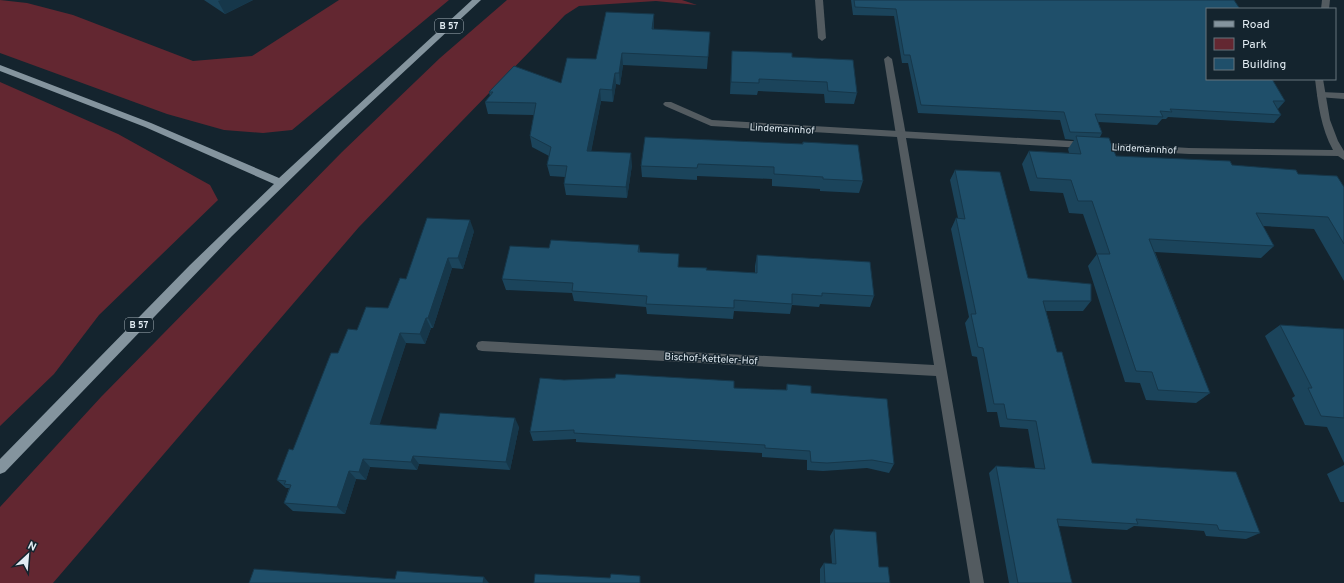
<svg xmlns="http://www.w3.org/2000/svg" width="1344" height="583" font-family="Overpass,sans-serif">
	<rect width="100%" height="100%" fill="#14242e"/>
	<!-- green -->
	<g fill="#632731">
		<path d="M0,0l27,3 46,12 120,46 59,-5 87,-56h110l-157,130 -29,3 -39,-3 -57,-16 -167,-61z"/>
		<path d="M507,0h175l15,5 -41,-4 -77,5 -14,9 -206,212 -306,356h-53v-76l101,-110 241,-245 98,-94z"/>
		<path d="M0,82l118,52 92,51 8,15 -119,115 -45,59 -54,52z"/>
	</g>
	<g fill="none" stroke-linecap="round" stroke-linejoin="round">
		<!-- service -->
		<g fill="#535b60" fill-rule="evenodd">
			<path d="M815,0h8l3,38 -4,3 -4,-3z"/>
			<path d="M888,56l4,3 14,76 -5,3 -5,-3 -12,-76z"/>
			<path d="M1321,92l23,1v6l-26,-2 -1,-2z"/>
		</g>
		<!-- minor -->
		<g fill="#535b60" fill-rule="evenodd">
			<path d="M1322,0h8l-1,9h-8z"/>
			<path d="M1315,79h8l7,41 8,21 6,10v9l-6,-4 -149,-2 -283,-16 78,445h-14l-34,-207 -454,-25 -4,-1 -2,-4 2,-4 4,-1 452,24 -37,-228 -186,-11 -46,-20 -2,-2 2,-2h6l41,18 477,28 144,2c-12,-22 -15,-46 -18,-71z"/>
		</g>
		<!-- primary -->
		<path fill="#84949e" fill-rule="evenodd" d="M472,0h9l-144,134 -105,102 -227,236 -5,2v-15l190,-194 84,-81 -129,-57 -145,-56v-6l151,58 128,55z"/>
	</g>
	<!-- wall -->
	<g fill="#1b445b">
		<path d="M204,0h49l-28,14z"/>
		<path d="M851,0h383l-27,9 78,92 -7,8h-1l4,6 -7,8 -106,-6 -2,2h-4l-5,6 -59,-3 4,11 -2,4 16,19 116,9 66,9 46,13v94l-30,-52 -51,-3 11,20 -13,12 -106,-6 55,141 -14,10 -50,-3 -6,-17 -15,-1 -37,-116 9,-12 -14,-40 -14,-1 -6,-20 -33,-2 -8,-27 7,-13 40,2 -1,-4 6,-9 -9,-1 -5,-19 -142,-7 -10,-50h-6l-8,-47 -41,-1z"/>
		<path d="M654,26v3l56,3 -3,37 -84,-4 -3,20 -4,-1 -3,18 -12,-1 -10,50 41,14 -5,33 -61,-3 -2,-11 1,-7 -15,-1 -3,-11 2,-9 -17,-9 -2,-11 4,-21 -46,-1 -3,-12 5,-6 -1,-4 72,-9 35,-24z"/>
		<path d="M732,51l60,6 65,36 -3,11 -29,-1 -1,-9 -66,-3 -1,4 -27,-1z"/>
		<path d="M803,142l60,39 -4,12 -39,-2v-2l-48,-3v-7l-75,-3v4l-55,-3 -1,-11 161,-22z"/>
		<path d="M955,170l73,108 63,23 -8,10h-37l11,41 35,111 168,70 -14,6 -40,-3 -2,-5 -39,-3 -31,-2 -7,4 -69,-4 14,57h-63l-20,-110 7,-7 39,2 -7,-39 -28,-2 -3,-15h-10l-10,-55 -5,-1 -7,-33 4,-6 -18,-88 5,-11h2l-8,-38z"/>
		<path d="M474,231l-11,38 -11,-1 -19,60h-2l-6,16 -19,-1 -27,82 57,4 83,-2 -9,43 -91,-6 -2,6 -47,-3 -4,13 -10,-1 -11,35 -52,-3 -9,-8 5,-15h-3l-9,-8 16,-30 45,-97 19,-23 31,-22 18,-29z"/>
		<path d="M639,245l1,7 39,15 27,3 49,3v-7l2,-11 117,41 -4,11 -50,-3 -1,3 -27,-2 -2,9 -56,-3 -1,8 -86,-5 -1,-7 -72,-6 -2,-8 -66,-3 -4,-11 47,-31z"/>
		<path d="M1280,325l64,4v134l-17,-36 -22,-2 -13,-27 3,-2 -30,-60z"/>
		<path d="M787,384l24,9 83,71 -5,9 -22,-5 -44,3 -16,-1v-10l-45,-3v-4l-186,-11v-3l-43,2 -3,-9 256,-42z"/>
		<path d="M1344,465v37h-4l-13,-28z"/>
		<path d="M834,529l45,38 11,16h-70v-14l4,-6 8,1 -2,-28z"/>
	</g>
	<!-- shaded-wall -->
	<g fill="#16374a">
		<path d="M221,0h32l-28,14 -7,-13z"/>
		<path d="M654,14v12l-2,15v-12z"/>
		<path d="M622,53l1,12 -3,20 -1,-12z"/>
		<path d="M615,73l1,11 -3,18 -1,-12z"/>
		<path d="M600,89l1,12 -12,62 -2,-12z"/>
		<path d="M631,153l1,12 -5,33 -1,-11z"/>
		<path d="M470,220l4,11 -11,38 -5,-11z"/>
		<path d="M448,258l4,10 -19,60 -5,-10z"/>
		<path d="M426,318l5,10 -6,16 -5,-10z"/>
		<path d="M400,333l6,10 -29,90 -7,-9z"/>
		<path d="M515,418l4,9 -9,43 -4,-8z"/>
		<path d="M413,456l6,8 -2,6 -6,-8z"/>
		<path d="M363,459l7,8 -4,13 -7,-8z"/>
		<path d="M349,471l7,8 -11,35 -8,-7z"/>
		<path d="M484,577l5,6h-6z"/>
	</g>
	<!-- building -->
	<g fill="#1f4f6a" stroke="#16374a">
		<path d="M854,0h380l6,9h-33v70h65l13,22h-12l8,14 -111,-6 2,3 -12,-1 3,6 -68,-3 7,19 -32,-1 -6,-20 -143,-7 -11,-50h-6l-8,-46 -41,-2z"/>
		<path d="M606,12l48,2 -2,15 58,3 -2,25 -86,-4 -3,20h-4l-3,17 -12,-1 -13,62 44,2 -5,34 -62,-3 3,-18 -20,-1 4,-18 -21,-11 6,-33 -51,-1 8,-10h-4l25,-26 47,17 6,-25 29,1z"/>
		<path d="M732,51l60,2v4l61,3 4,33 -29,-2 -1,-9 -68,-3v4l-28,-1z"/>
		<path d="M1076,136l33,2 7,18 114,5 2,4 64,5 2,4 39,2 7,11v57l-16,-27 -72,-4 18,33 -125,-7 61,154 -52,-3 -6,-18 -16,-1 -39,-117h13l-18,-53h-14l-7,-21 -34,-2 -8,-27 52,3z"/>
		<path d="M645,137l158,7v-2l55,3 5,36 -40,-2v-2l-49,-3v-7l-76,-3 -1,4 -56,-2z"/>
		<path d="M955,170l45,2 28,106 63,6v17h-48l14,51h5l30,111 144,9 24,61 -41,-3 -2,-5 -41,-3 -40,-3 2,5 -81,-5 15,64h-54l-22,-117 49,3 -9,-48 -29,-2 -3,-15h-10l-11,-56 -5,-1 -7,-33h5l-20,-96 9,1z"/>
		<path d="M427,218l43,2 -12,38h-10l-20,60h-2l-6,16 -20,-1 -30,91 66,5 4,-16 75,5 -9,44 -93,-6 -2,6 -48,-3 -4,13 -10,-1 -12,36 -53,-4 7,-18 -7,-1 2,-3 -9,-1 12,-31 4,1 38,-97h7l10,-24 9,1 9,-23 22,1 12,-30 6,1z"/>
		<path d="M551,240l88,5 -1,7 41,2 -1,13 29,1 -1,2 51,3v-18l113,7 4,34 -52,-3v3l-30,-2v10l-58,-4v8l-88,-4 1,-8 -75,-5 1,-8 -71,-4 8,-33 39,2z"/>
		<path d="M1280,325l64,4v89l-23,-2 -13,-28h4z"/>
		<path d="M616,374l118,7v7l53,2v-6l24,2v7l76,6 7,65 -22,-4 -45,3 -16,-1 -1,-11 -45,-3v-3l-191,-12v-3l-44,2 10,-54 24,2 51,-2z"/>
		<path d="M834,529l42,3 3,35h9l2,16h-65l-1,-20 12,1z"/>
		<path d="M254,569l141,10 2,-8 87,6 -1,6h-234z"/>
		<path d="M535,574l75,4 1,-4 29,2v7h-106z"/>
	</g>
	<g text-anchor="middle" stroke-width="3" stroke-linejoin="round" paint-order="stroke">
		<!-- shield labels -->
		<g fill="#14242e" stroke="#a4b0b8" stroke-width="1">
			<rect x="435" y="19" width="28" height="14" rx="3"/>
			<rect x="125" y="318" width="28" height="14" rx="3"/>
		</g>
		<g font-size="9" font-weight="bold" fill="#e2ecf3">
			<text x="449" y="29">B 57</text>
			<text x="139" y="328">B 57</text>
		</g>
		<!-- street labels -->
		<g font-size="10" fill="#e2ecf3" stroke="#14242e">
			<text transform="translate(782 128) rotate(3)" y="4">Lindemannhof</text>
			<text transform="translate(1144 148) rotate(3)" y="4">Lindemannhof</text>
			<text transform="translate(711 358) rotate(3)" y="4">Bischof-Ketteler-Hof</text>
		</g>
	</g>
	<!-- legend -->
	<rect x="1206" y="8" width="130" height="72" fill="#14242e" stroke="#66747d"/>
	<rect x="1214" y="21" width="20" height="6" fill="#84949e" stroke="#66747d"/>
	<text x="1242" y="28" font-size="12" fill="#e2ecf3">Road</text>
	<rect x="1214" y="38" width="20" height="12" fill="#632731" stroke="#66747d"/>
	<text x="1242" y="48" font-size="12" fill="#e2ecf3">Park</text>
	<rect x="1214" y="58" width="20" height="12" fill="#1f4f6a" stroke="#66747d"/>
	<text x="1242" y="68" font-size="12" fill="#e2ecf3">Building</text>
	<!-- north arrow -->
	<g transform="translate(28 555) rotate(26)" stroke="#14242e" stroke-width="3" paint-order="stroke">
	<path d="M0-3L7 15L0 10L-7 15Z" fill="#e2ecf3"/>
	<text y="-6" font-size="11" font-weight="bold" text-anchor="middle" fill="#e2ecf3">N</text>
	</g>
</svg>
